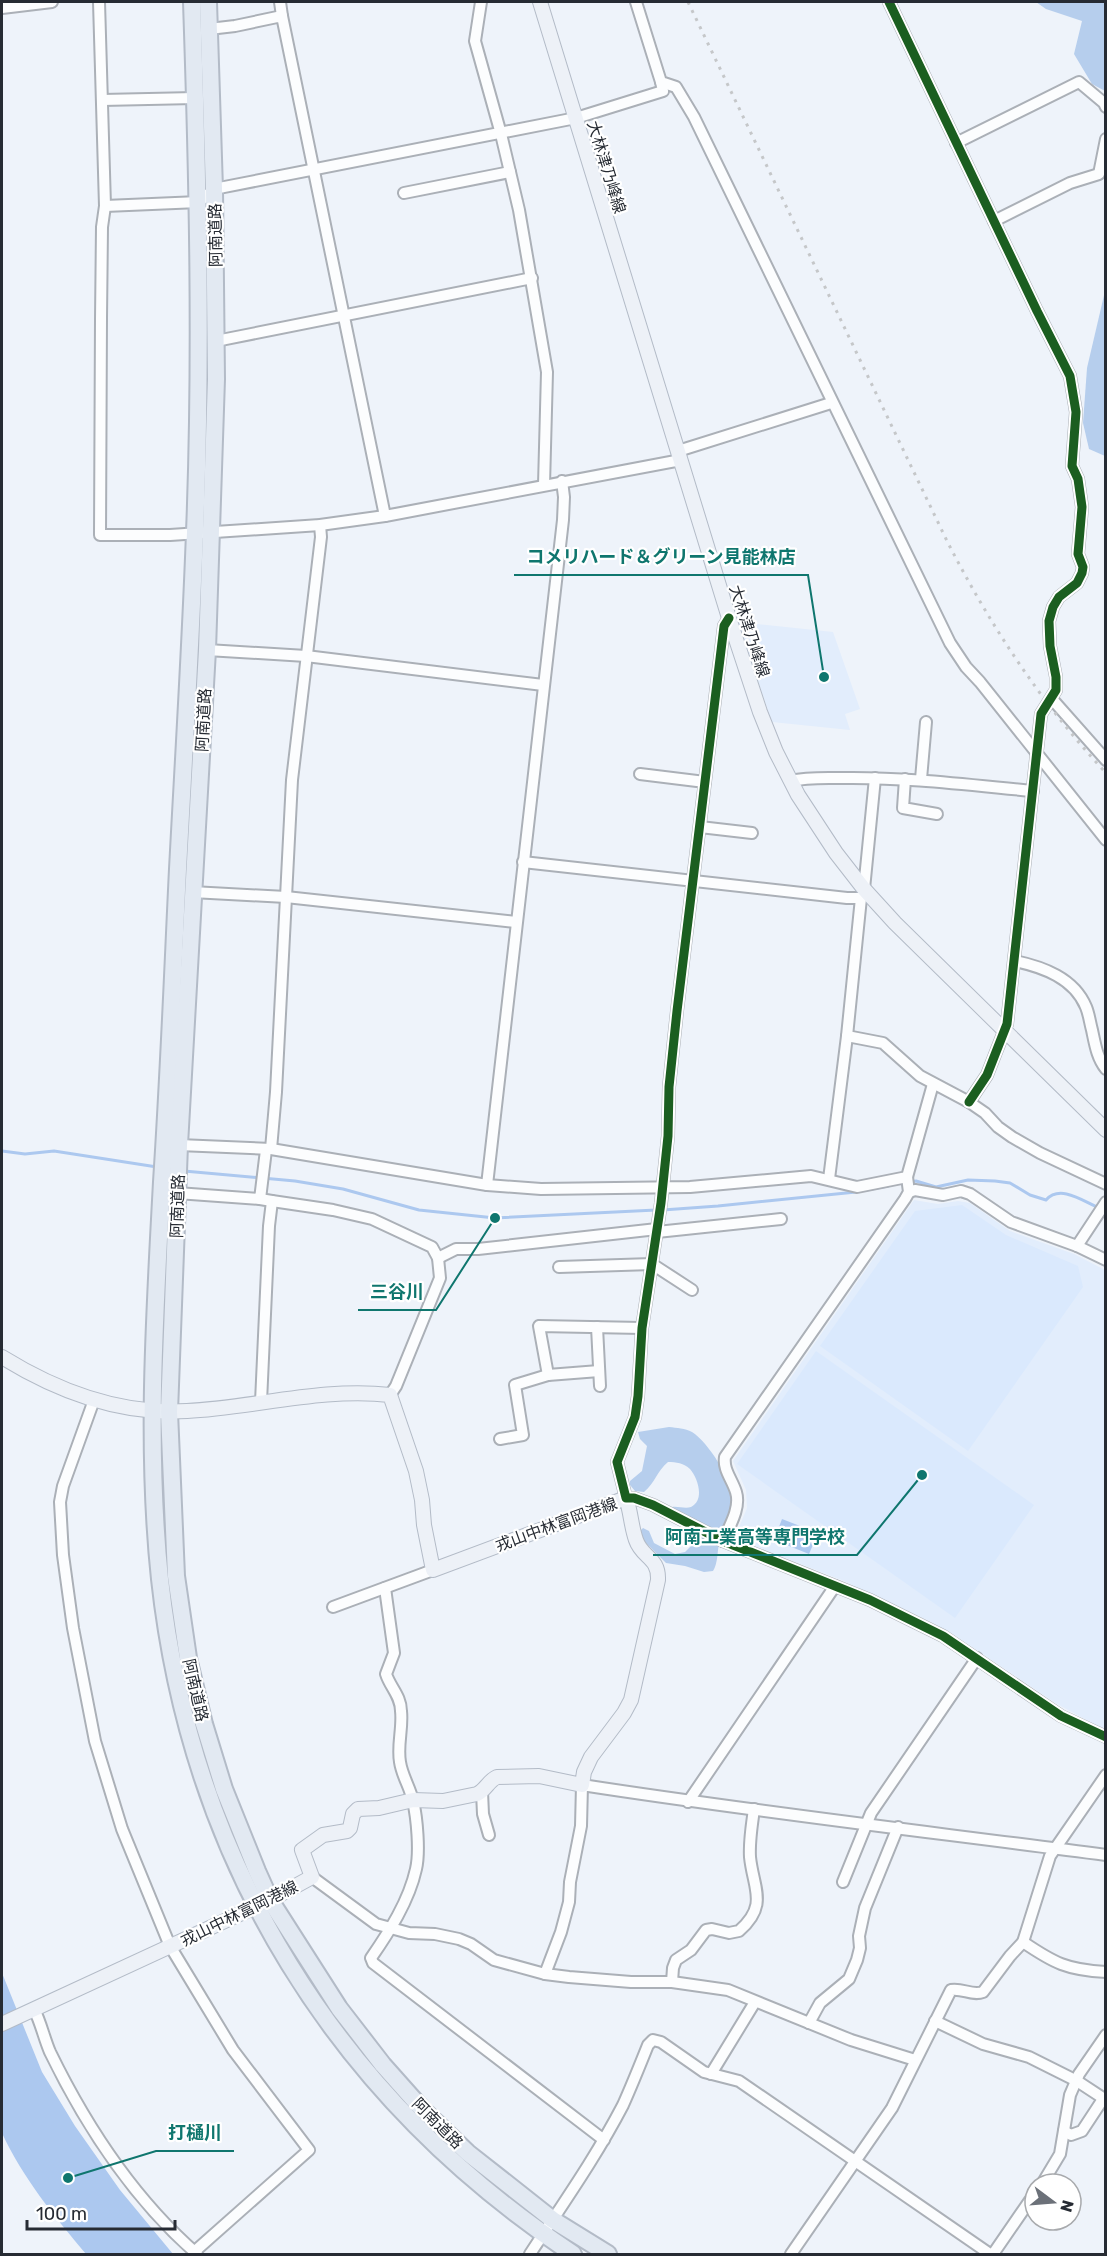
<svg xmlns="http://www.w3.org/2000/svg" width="1107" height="2256" font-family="Rubik,'Noto Sans JP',sans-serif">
	<rect width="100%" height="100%" fill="#eef3fa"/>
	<!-- built -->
	<g fill="#e2edfc">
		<path d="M738,622l95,10 27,77 -15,5 5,16 -78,-8z"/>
		<path d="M914,1200l24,4 20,-3 12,2 40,28 64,23 31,16v460l-48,-26 -104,-70 -22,-12 -87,-41 -104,-41 -3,-8 10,-24 -1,-18 -13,-29z"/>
	</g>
	<!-- green -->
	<g fill="#dae9fd">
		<path d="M962,1205l44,30 72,31 5,21 -115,164 -148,-105 95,-135z"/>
		<path d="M816,1351l218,154 -79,113 -218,-154z"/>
	</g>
	<!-- forest -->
	<g fill="#b6ceed">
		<path d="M1036,2h69v89l-13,-7 -18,-30 8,-33 -36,-12z"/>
		<path d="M1105,291l1,165h-1l-16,-7 -6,-26 4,-55z"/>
		<path d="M669,1427c8,1 16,1 23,5 17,11 39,47 41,67 1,10 -11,34 -14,45 -2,9 -1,19 -6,27l-9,1 -19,-6 -19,-3 -22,-22 -5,-9 4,-4 6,3 5,12 21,11 10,-2 6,-6c0,-13 -9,-30 -19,-39 6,-1 13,2 19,0 14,-7 7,-29 -1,-38 -6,-6 -14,-7 -22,-7 -11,9 -13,21 -24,30l-9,-1 -5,-6v-4l12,-10 5,-25 -7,-7 -2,-7z"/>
	</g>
	<!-- water -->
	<g fill="#acc8ef">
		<path d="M782,1519l36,14 -9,21 -35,-14z"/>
		<path d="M2,1973l40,99 33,54 45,64 53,64h-87c-31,-37 -64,-77 -84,-121z"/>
	</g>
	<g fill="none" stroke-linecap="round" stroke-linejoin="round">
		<!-- stream -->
		<g stroke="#acc8ef" stroke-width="3">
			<path d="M2,1151l23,3 29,-3 103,16"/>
			<path d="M184,1171l111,10 48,8 76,21 76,8 161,-8"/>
			<path d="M910,1182l6,-1 20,6 32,-7 27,1 15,2 20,12 16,5c14,-16 37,1 53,8"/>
			<path d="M866,1190l22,-4"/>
			<path d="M663,1210l55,-4 138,-14"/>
		</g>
		<defs>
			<g id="minor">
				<path d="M99,2l6,204 -3,21 -1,92 -1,216h70l150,-10 65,-9 296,-56"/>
				<path d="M280,2l2,14"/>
				<path d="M481,2l-6,39 26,93 18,76 28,162 -3,113"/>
				<path d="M636,2l25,80 15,5 18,30 256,526 16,24 14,15 126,158"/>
				<path d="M889,2l148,309 33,65 6,36 -4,54 6,13 4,28 -4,47 5,13 -1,6 -5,10 -18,14 -6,10 -4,14 1,25 6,31v13l-15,24 -34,310 -20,51 -18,27"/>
				<path d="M2,8l50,-6"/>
				<path d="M209,29l26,-3 47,-10 103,500"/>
				<path d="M102,100l93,-2"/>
				<path d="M956,143l123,-61 25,21 2,4"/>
				<path d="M404,193l106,-21"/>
				<path d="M105,206l94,-4 15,-13 362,-71 87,-27 -2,-9"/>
				<path d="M994,221l76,-38 29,-9 7,-35"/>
				<path d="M216,341l316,-63"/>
				<path d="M678,451l153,-48"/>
				<path d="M729,618l-5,8 -47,385 -8,76 -1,49 -7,67 -19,125 -4,68 -3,21 -18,45 9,36h8l19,7 70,36 147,59 73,36 118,80 45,21"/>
				<path d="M207,650l99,6 237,29"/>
				<path d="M1052,699l54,61"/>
				<path d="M640,774l65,8"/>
				<path d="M905,779l-2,29 34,6"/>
				<path d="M921,779l5,-57"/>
				<path d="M791,781c16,-4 34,-3 51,-3 64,-1 127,7 191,13"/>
				<path d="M700,827l52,6"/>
				<path d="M523,862l324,36h14l5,-6"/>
				<path d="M864,889l11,-111"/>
				<path d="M192,892l94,5 230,25"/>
				<path d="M1015,961c28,6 59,17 71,46 3,7 4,16 6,23 3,14 5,28 14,39"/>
				<path d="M847,1036l36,7 37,33 49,26 16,11 13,14 14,10 28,16 66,31"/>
				<path d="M179,1145l92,4 216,36 54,4 149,-2 121,-11 46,11 50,-10 26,-93"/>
				<path d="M271,1149l5,-57 16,-312 29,-243 -1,-12"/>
				<path d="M829,1179l18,-143 14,-138"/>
				<path d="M487,1185l76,-665 1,-23 -2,-16"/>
				<path d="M909,1192l6,-2 28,5 18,-4 9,3 41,28 66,24 29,14"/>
				<path d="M177,1193l83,6 6,-49"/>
				<path d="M260,1199l12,2 -3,25 -8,176"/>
				<path d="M272,1201l61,9 39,9 60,28 6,11 2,20 -44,108 -6,9"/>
				<path d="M657,1232l124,-13"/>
				<path d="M1077,1246l29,-44"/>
				<path d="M438,1258l18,-9h22l179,-20"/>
				<path d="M559,1267l93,-3 40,26"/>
				<path d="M597,1327l3,59"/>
				<path d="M548,1375l-9,-49 103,2"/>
				<path d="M94,1400l-31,86 -3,16 3,53 10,73 22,113 27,88 48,117 63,104 76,100 -115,102"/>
				<path d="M500,1439l23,-4 -8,-50 33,-10 51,-4"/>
				<path d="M723,1541c6,-14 18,-33 13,-49 -4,-13 -13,-22 -11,-35l180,-258 4,-7 -2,-15"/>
				<path d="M385,1588l9,65 -8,21c4,13 15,22 15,37 2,17 -4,34 -1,51 2,14 10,25 13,39 4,17 7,51 3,68 -7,32 -27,63 -45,89l2,5 231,177"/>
				<path d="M333,1607l100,-37"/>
				<path d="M482,1792l1,22 6,21"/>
				<path d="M688,1802l147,-216"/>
				<path d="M312,1877l64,47 33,9 26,1 24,5 12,5 23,16 51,14 24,3 62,5h41l56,8 123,50 64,20"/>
				<path d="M843,1882l28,-69 106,-155"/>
				<path d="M1023,1942c31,21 44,28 83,30"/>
				<path d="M545,1974l16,-42 8,-30 1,-20 11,-56 1,-41c174,27 349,47 524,70"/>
				<path d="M672,1982l1,-14 3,-8 15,-10 15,-20 6,-1 17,4 10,-2c30,-26 14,-43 11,-74 -1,-16 2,-33 4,-48"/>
				<path d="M34,2009c7,14 10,29 16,43 36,74 85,148 147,202"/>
				<path d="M935,2021l48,23 46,13 48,24 29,19"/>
				<path d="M809,2023l11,-20 29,-24 8,-19 3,-12 -1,-12 6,-28 33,-81"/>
				<path d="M711,2074l44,-72"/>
				<path d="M1064,2131l7,4 11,-4 21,-32"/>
				<path d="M1042,2184l18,-30 10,-59 9,-21 27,-39"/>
				<path d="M530,2254c32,-49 66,-97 93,-149 9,-20 17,-40 25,-60l5,-5 8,2 43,30 35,9 251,173"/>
				<path d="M791,2254l101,-146 59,-118c12,-2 21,6 32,2l27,-36 13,-14 27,-86 56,-81"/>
				<path d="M993,2254l42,-61"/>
			</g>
			<g id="major">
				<path d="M540,2l189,616 31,94 16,40 22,43 38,58 28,36 31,34 211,207"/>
				<path d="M2,1357c55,34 119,58 185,54 66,-3 136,-24 203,-16l26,76 6,29 2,25 9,45 193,-72c5,14 5,28 10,42 6,18 23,17 22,40l-27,120 -7,13 -33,44 -7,15 -2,13 -43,-9 -42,1c-9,4 -11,13 -20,17l-34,7 -30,-1 -34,8 -21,1 -5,5 -3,14 -3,3 -24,4 -21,15 10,27 -42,23 -268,124"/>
			</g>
			<g id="highway">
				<path d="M192,2c6,176 10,353 3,530 -4,112 -11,224 -17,337 -5,104 -9,208 -16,313 -7,132 -16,265 -2,397 31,284 176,518 413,675"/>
				<path d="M208,2l6,187 2,190 -9,271 -28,495 -10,267 7,164 12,82 16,66 20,65 33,82 13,29 69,108 44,57 40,45 45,43 85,67 55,34"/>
			</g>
		</defs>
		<!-- minor casing -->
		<use href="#minor" stroke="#abb0b7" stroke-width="14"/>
		<!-- major casing -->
		<use href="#major" stroke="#b3bbc7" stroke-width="16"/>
		<!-- highway casing -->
		<use href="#highway" stroke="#b3bbc7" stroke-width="20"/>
		<!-- minor -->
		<use href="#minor" stroke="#fcfdfe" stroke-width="10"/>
		<!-- major -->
		<use href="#major" stroke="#edf1f7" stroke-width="14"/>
		<!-- highway -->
		<use href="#highway" stroke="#e2e9f2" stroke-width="16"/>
		<!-- rail -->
		<path stroke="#c5c7c9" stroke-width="3" stroke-dasharray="3 6" stroke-linecap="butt" d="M688,2l259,539c43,84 94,162 159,232"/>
		<defs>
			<g id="cycleway">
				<path d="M889,2l148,309 33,65 6,36 -4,54 6,13 4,28 -4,47 5,13 -1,6 -5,10 -18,14 -6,10 -4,14 1,25 6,31v13l-15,24 -34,310 -20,51 -18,27"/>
				<path d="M729,618l-5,8 -47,385 -8,76 -1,49 -7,67 -19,125 -4,68 -3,21 -18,45 9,36h8l19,7 70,36 147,59 73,36 118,80 45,21"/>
			</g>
		</defs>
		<!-- cycleway casing -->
		<use href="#cycleway" stroke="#fff" stroke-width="13"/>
		<!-- cycleway -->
		<use href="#cycleway" stroke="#1b5e20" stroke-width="9"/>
	</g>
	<g text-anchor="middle" stroke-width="4.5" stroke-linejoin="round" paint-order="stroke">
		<!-- street labels -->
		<g font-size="16" fill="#262b33" stroke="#fff">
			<text transform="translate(607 167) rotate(73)" y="6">大林津乃峰線</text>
			<text transform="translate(215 235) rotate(-91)" y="6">阿南道路</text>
			<text transform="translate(750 631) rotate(72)" y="6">大林津乃峰線</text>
			<text transform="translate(203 720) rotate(-87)" y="6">阿南道路</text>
			<text transform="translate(177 1206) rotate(-88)" y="6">阿南道路</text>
			<text transform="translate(556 1524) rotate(-20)" y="6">戎山中林富岡港線</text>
			<text transform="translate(196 1690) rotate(77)" y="6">阿南道路</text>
			<text transform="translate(239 1913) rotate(-26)" y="6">戎山中林富岡港線</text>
			<text transform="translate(438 2123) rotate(45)" y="6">阿南道路</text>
		</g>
	</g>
	<!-- callouts -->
	<path fill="none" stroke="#0f766e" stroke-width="2" d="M824 677L808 575H514M495 1218L436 1310H358M922 1475L857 1555H653M68 2178L156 2151H234"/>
	<g fill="#0f766e" stroke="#fff" stroke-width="2">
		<circle cx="824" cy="677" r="6"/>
		<circle cx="495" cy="1218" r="6"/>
		<circle cx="922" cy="1475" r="6"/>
		<circle cx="68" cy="2178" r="6"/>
	</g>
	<g font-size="18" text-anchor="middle" font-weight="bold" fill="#0f766e" stroke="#fff" stroke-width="4.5" stroke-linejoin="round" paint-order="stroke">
		<text x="661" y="563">コメリハード＆グリーン見能林店</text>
		<text x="397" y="1298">三谷川</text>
		<text x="755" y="1543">阿南工業高等専門学校</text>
		<text x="195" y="2139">打樋川</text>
	</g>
	<!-- border -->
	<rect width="1107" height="2256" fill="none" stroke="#262b33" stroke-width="6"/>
	<!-- north arrow -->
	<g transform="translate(1053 2202) rotate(106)"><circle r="28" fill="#ffffff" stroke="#a8aaad" stroke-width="1.5"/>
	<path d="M0-4.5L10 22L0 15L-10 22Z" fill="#6c7179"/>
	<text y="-9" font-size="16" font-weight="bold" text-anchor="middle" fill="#262b33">N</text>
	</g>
	<!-- scale -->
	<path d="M27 2220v9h148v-9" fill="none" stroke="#262b33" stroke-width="3"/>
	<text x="36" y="2220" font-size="18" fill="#262b33" stroke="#ffffff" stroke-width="4.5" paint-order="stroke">100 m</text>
</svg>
